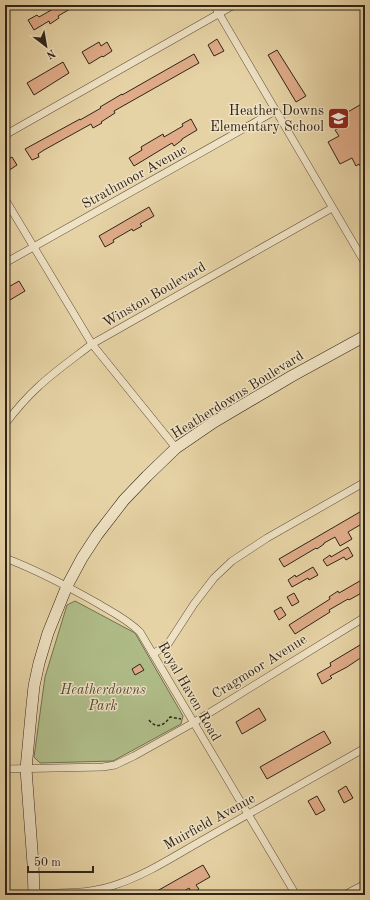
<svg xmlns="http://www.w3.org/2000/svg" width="370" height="900" font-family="'Old Standard TT',serif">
	<rect width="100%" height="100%" fill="#e6d3a5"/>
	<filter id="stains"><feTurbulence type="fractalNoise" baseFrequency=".005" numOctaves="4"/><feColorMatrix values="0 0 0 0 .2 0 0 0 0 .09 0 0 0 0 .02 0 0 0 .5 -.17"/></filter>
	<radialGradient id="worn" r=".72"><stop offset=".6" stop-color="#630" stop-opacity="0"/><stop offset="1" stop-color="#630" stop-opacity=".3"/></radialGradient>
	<!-- green -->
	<path fill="#b0be8a" stroke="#707152" d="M75,601l60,32 48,83 -2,8 -68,37 -73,2 -6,-6 11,-80 22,-72z"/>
	<!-- building -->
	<g fill="#dfab88" stroke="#312419">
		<path d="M60,5h17l-19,11 1,2 -9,6 -1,-3 -15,9 -6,-10 9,-5 2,2z"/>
		<path d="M217,39l7,12 -10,5 -6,-11z"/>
		<path d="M99,42l2,4 6,-4 5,9 -9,6 -1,-1 -13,8 -7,-12z"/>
		<path d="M277,50l29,46 -10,6 -28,-47z"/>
		<path d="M194,54l5,9 -39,22 -46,26 1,2 -14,9 1,1 -9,5 -2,-4 -47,26 -6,4 1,3 -7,3 -7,-11 55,-30v1l21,-12 -1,-1 22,-13v1l28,-16z"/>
		<path d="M63,62l6,11 -35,22 -7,-12z"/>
		<path d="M365,102v72l-6,-10 -3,2 -4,-8 -12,6 -12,-22 11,-6 -4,-6 4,-2 -5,-8z"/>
		<path d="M191,119l6,11 -15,9v1l-8,6 -2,-3 -38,23 -5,-8 13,-8 -1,-3 22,-13 1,3 19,-11 -1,-2z"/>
		<path d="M12,157l5,8 -9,6 -3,-5v-5z"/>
		<path d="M149,207l5,9 -14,8 2,2 -9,5 -1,-2 -19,11 1,2 -9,5 -6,-11z"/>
		<path d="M19,281l6,10 -20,12v-14z"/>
		<path d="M365,509v13l-17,10 4,7 -12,7 -5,-9 -11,6v1l-7,5 -1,-1 -32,19 -5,-8z"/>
		<path d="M348,547l5,9 -7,4 -2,-3 -17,9 -4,-6 7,-5 1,2z"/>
		<path d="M313,567l5,8 -9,5 -1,-2 -16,9 -4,-7 7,-5 1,2z"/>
		<path d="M365,578v13l-16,9 -1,-1 -19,11 1,2 -35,22 -6,-9 41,-26 -1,-2 9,-6 1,2z"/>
		<path d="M294,593l5,9 -7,4 -5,-9z"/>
		<path d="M281,607l5,8 -7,5 -5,-9z"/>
		<path d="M365,642v13l-18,12 -17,9 2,2 -10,6 -5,-10 14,-8 -1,-3z"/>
		<path d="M140,664l4,6 -9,5 -3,-6z"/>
		<path d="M259,708l7,12 -24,14 -6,-12z"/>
		<path d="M324,731l7,12 -64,36 -7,-12z"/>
		<path d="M346,786l7,12 -9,5 -6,-12z"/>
		<path d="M317,796l8,14 -9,5 -8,-14z"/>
		<path d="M203,865l7,12 -14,8 3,4 -7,4 -3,-5 -11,7h-28z"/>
	</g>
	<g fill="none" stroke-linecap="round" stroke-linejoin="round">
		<defs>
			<g id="street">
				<path d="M214,5l151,258"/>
				<path d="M5,6l2,-1"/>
				<path d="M5,135l229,-130"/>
				<path d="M5,199l87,145 84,104"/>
				<path d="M5,263l270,-152"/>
				<path d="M5,424c10,-13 21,-26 33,-37 17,-16 36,-29 54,-43l240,-136"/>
				<path d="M5,558c32,12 62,28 92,45 15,9 30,16 43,29l156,263"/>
				<path d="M153,654l15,-10 26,-40 20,-26 18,-17 35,-23 98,-56"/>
				<path d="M5,769l98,-2 12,-2 19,-9 59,-33 172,-106"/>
				<path d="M34,893c26,0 53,1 78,-7 32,-10 61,-29 89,-45 55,-31 110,-62 164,-93"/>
				<path d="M344,895l21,-11"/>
			</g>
			<path id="secondary" d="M34,895l-1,-31 -7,-95 5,-54 3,-29 5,-23 9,-30 19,-47 15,-28 15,-23 27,-35 23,-24 29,-28 38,-26 78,-46 73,-40"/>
		</defs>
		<!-- street casing -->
		<use href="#street" stroke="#5e503c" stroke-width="8"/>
		<!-- secondary casing -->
		<use href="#secondary" stroke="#312419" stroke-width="12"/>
		<!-- path -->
		<path stroke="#312419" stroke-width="1.5" stroke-dasharray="3 2" stroke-linecap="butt" d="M149,720c7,9 15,6 21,-3l11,2"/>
		<!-- street -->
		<use href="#street" stroke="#efe2c4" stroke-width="7"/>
		<!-- secondary -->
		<use href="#secondary" stroke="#efe2c4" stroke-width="11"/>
	</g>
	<!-- icons -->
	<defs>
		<symbol id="school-square" viewBox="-11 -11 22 22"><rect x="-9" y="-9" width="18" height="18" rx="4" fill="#8f2418" stroke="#efe2c4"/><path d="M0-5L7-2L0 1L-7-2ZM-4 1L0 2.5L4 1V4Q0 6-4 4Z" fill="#fff"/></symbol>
	</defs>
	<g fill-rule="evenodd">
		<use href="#school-square" x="326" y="106" width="25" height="25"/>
	</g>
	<g text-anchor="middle" stroke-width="3" stroke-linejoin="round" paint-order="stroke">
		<!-- poi labels -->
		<g font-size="14" fill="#312419" stroke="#efe2c4" text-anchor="end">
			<text x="324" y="115">Heather Downs<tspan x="324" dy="16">Elementary School</tspan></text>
		</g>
		<!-- street labels -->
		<g font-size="14" fill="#312419" stroke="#efe2c4">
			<text transform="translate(134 176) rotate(-29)" y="5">Strathmoor Avenue</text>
			<text transform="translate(154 294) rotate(-30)" y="5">Winston Boulevard</text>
			<text transform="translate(237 394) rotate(-32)" y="5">Heatherdowns Boulevard</text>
			<text transform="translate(259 666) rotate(-32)" y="5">Cragmoor Avenue</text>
			<text transform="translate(190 691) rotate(60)" y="5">Royal Haven Road</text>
			<text transform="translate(209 821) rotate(-29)" y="5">Muirfield Avenue</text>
		</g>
		<!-- park labels -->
		<g font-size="14" font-style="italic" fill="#514a35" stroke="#efe2c4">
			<text x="103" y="694">Heatherdowns<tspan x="103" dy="16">Park</tspan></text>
		</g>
	</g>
	<!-- margin -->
	<rect width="370" height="900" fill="none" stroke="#e6d3a5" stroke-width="20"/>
	<rect x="6" y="6" width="358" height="888" fill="none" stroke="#312419" stroke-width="2"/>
	<rect x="10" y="10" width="350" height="880" fill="none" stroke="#312419"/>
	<!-- north arrow -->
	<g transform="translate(46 46) rotate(149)" stroke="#efe2c4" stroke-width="3" paint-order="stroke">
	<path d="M0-3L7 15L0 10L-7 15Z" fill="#312419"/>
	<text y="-6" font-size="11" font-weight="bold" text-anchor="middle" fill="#312419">N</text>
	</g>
	<!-- scale -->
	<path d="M28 866v6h65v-6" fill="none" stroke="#312419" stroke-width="2"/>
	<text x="34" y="866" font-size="12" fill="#312419" stroke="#efe2c4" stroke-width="3" paint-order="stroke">50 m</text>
	<rect width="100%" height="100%" filter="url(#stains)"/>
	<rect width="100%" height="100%" fill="url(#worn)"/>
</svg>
